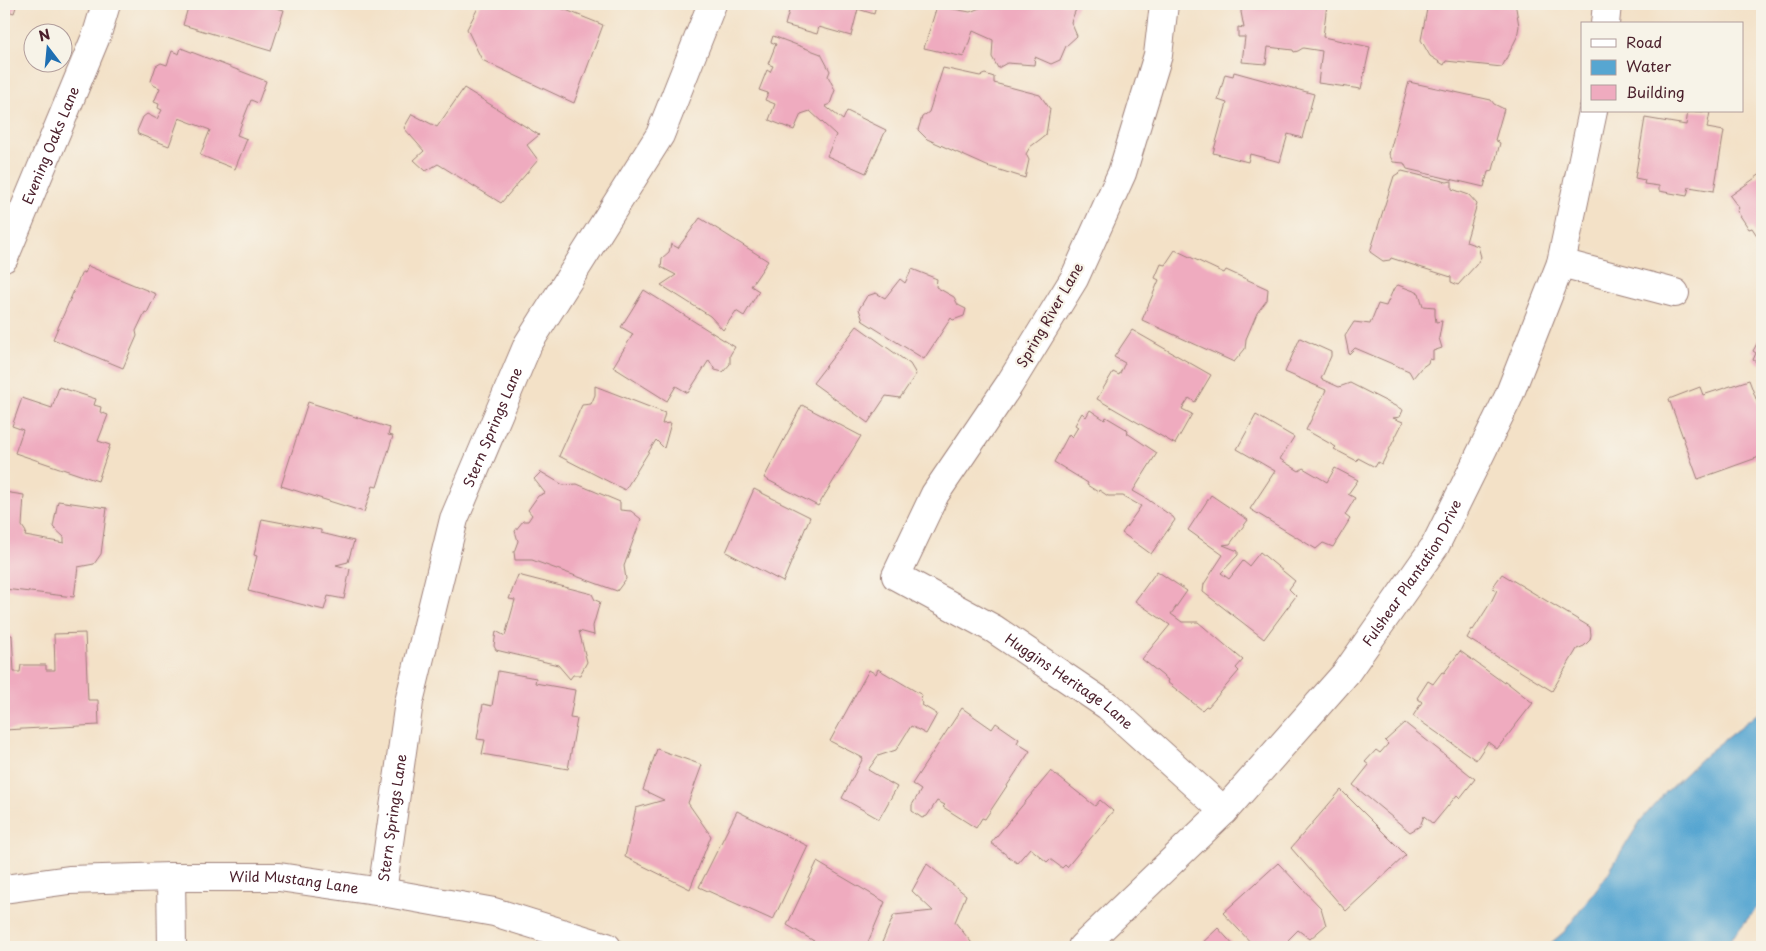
<svg xmlns="http://www.w3.org/2000/svg" width="1766" height="951" font-family="'Playpen Sans',sans-serif">
	<rect width="100%" height="100%" fill="#f7f3e8"/>
	<filter id="ink" filterUnits="userSpaceOnUse"><feTurbulence type="fractalNoise" baseFrequency=".02" numOctaves="2"/><feDisplacementMap in="SourceGraphic" scale="10" xChannelSelector="R" yChannelSelector="G"/><feConvolveMatrix kernelMatrix="1 2 1 2 8 2 1 2 1" color-interpolation-filters="sRGB"/></filter>
	<filter id="wash" filterUnits="userSpaceOnUse"><feTurbulence type="fractalNoise" baseFrequency=".0096" numOctaves="4" result="noise"/><feDisplacementMap in="SourceGraphic" scale="20" xChannelSelector="R" yChannelSelector="G"/><feGaussianBlur stdDeviation="1.12" result="paint"/><feColorMatrix in="noise" values="0 0 0 0 0 0 0 0 0 0 0 0 0 0 0 0 0 1.4 0 .05"/><feComposite in="paint" operator="in"/></filter>
	<g filter="url(#wash)">
		<rect width="100%" height="100%" fill="#f3e1c7"/>
		<!-- water -->
		<path fill="#57a6d1" stroke="#50627e" d="M1762,710v191l-37,46h-179l18,-15 43,-57 34,-55 23,-26 41,-39z"/>
		<g id="blocks">
			<!-- building -->
			<g fill="#efabbf">
				<path d="M4,4h13l-3,9 -10,-3z"/>
				<path d="M189,4h85l-1,3 11,3 -13,41 -88,-26z"/>
				<path d="M480,4h71l52,21 -29,78 -92,-43 -15,-31z"/>
				<path d="M791,4h85l-2,10 -16,-5 -7,27 -32,-9 -2,7 -32,-9z"/>
				<path d="M984,4h94l-7,18 6,14 -11,10 -6,14 -9,4 -16,-7 -1,8 -27,-2 -9,5 -6,-11 1,-17 -20,-9 -9,26 -40,-9 13,-42 33,6 12,-5z"/>
				<path d="M1242,4h85l-4,33 47,10 -9,42 -43,-6 4,-32 -19,-3 -5,3 -4,1 -1,-2 -25,-3 -2,17 -24,-2 3,-25h-7v-10l6,1 -3,-16z"/>
				<path d="M1428,4h84l4,4 3,18 -2,11 -15,30 -56,-6 -2,4 -14,-9 -9,-16z"/>
				<path d="M773,36l48,18 9,17 -2,5 7,14 -5,14 -5,2 18,14 4,-9 39,19 -20,43 -39,-17 9,-21 -26,-24 -9,3 -7,16 -25,-10 6,-16 -10,-4 3,-7 -9,-3 8,-20 3,2 3,-6 -5,-2 8,-20 -5,-2z"/>
				<path d="M181,48l85,33 -8,22 -7,-3 -14,35 10,4 -12,30 -35,-14 10,-25 -31,-12 -10,28 -31,-12 -1,-3 6,-14 4,-3 10,5 5,-9 -4,-2 1,-4 -5,-2 6,-14 -7,-3 -2,-4 5,-15 5,-3 6,2 5,-14 7,3z"/>
				<path d="M943,68l37,8 5,-2 9,3v6l46,12 10,14 -4,26 -16,12 -4,7 3,6 -4,18 -38,-12 -60,-27 -9,-9 4,-13 7,-5z"/>
				<path d="M1234,72l80,22 -12,44 -14,-4 -8,28 -30,-8 -2,8 -35,-9 14,-50 -9,-3 7,-26 8,2z"/>
				<path d="M1409,82l82,18 3,4 10,5 -9,31 5,3 -7,27 -5,2 -4,15 -77,-18 -3,-6 -11,-1 -4,-8z"/>
				<path d="M464,88l75,47 -12,10 11,15 -37,43 -63,-39 -12,7 -12,-11 10,-9 -20,-23 8,-14 25,13z"/>
				<path d="M1688,111l22,1 -3,16 17,3 -10,60 -25,-4 -2,9 -28,-5v-5l-15,-2 1,-4 -10,-2 10,-60 41,7z"/>
				<path d="M1402,171l45,11 5,-1v8l17,6 8,9 -11,38 12,4 3,11 -5,8 -18,20 -7,-3v-5l-60,-19 -1,2 -7,1 -13,-9 24,-76z"/>
				<path d="M1762,173v70l-10,-15 -3,1 -12,-18 2,-3 -9,-12z"/>
				<path d="M700,218l68,43 -17,25 8,5 -15,25 -8,-5 -13,19 -13,-14 -49,-31 15,-10 -15,-8 1,-9 7,-6 2,-8 7,4z"/>
				<path d="M1175,250l49,23 2,-3 42,19 -1,11 -10,13 -11,26 -1,10 -11,13 -92,-42 17,-40 -4,-2 6,-14 4,1z"/>
				<path d="M88,266l68,28 -9,19 -2,-1 -9,19 1,5 -14,32 -70,-29 29,-67 3,1z"/>
				<path d="M912,269l25,10 -1,8 18,10 4,8 8,4 -2,7 -11,4 -2,-2 -27,41 -61,-38 -4,-12 8,-13 9,-3 9,5 15,-19 5,4z"/>
				<path d="M1398,285l21,8 4,13 12,1v8l1,7 6,-1 -3,17 3,10 -9,3v9l-4,-1 -1,4 -7,5 -8,10 -4,-7 -54,-23 -6,6 -4,-18 9,-14 16,2 8,-20 8,2 8,-18z"/>
				<path d="M644,290l91,57 -5,8v9l-7,8 -8,-2 -6,-10 -21,33 -12,-7 -9,15 -54,-34 20,-33 -12,-7z"/>
				<path d="M857,326l53,38 6,10 -16,24 -14,-2 -18,27 -55,-40z"/>
				<path d="M1132,330l79,45 -16,27 -6,-4 -7,11 10,5 -17,30 -78,-45 16,-27 6,3 6,-12 -11,-6z"/>
				<path d="M1762,334v31l-9,-5 3,-7 -3,-2z"/>
				<path d="M1300,338l31,14v4l-10,23 18,8 11,-4 53,27 -3,7 -7,1 10,4 -21,42 -4,-2 -3,5 -17,-9 -1,3 -23,-12 2,-2 -30,-17 20,-40 -41,-18z"/>
				<path d="M1749,380l13,35v23l-4,2 4,16 -64,23 -29,-80 31,-12 3,8z"/>
				<path d="M595,386l70,27 -3,11 9,-1 -7,25 -8,-8 -31,50 -66,-34 23,-51 9,-1 4,-9z"/>
				<path d="M59,387l37,12 -2,6 7,2 -1,5 8,3 -10,26 12,4 -12,36 -83,-28 8,-23 -11,-4 10,-28 30,10z"/>
				<path d="M308,402l82,26 -2,7 5,1 -16,51 -4,-1 -9,26 -83,-26z"/>
				<path d="M802,405l59,31 -43,70 -54,-28z"/>
				<path d="M1090,410l15,10 1,-3 22,13 -1,3 30,20 -24,38 14,8 26,18 2,3 -24,34 -29,-21 19,-27 -18,-10h-15l-9,-6 -1,2 -11,-7 1,-2 -34,-21 15,-28 3,3 6,-10 -3,-2 7,-12 4,4z"/>
				<path d="M1256,415l38,22 -14,22 19,12 4,-3 24,14 8,-14 23,12 -10,14 7,4 -10,17 5,4 -17,28 -10,-4 -7,6 -66,-40 25,-38 -38,-22z"/>
				<path d="M541,472l22,13 14,-1 43,18v8l11,1 10,8 -17,47 2,13 -9,12 -85,-31h-17l-1,-8 4,-11 -3,-10 8,-10h5l4,-6 -4,-5 10,-14 7,-3 -11,-14z"/>
				<path d="M754,489l56,28 -27,65 -57,-30z"/>
				<path d="M4,492l20,3 -2,31 4,6 -1,4 39,7v-6l-11,-10 5,-26 49,7 -6,46 -7,10 -16,3 -4,30 -70,-8z"/>
				<path d="M1211,495l37,25 -18,24 -7,1 15,6v4l-17,18 8,6 14,-18 6,5 11,-14 35,29 -6,8 7,7 -32,43 -61,-47 1,-8 19,-29 -35,-25z"/>
				<path d="M262,519l59,11v3l33,8 -6,21 -12,3 14,4 -6,30 -16,-3 -4,14 -76,-19 9,-35 -3,-1z"/>
				<path d="M1157,571l30,20 -16,23 11,8h16l45,38 -7,8 3,3 -31,36 -2,-1 -4,4 -35,-28 1,-2 -26,-21 28,-34 -35,-24z"/>
				<path d="M1502,574l88,53 1,8 -1,5 -6,6 -7,3 -25,42 -85,-53 5,-9 1,1 18,-28 6,-12 -5,-2z"/>
				<path d="M518,575l74,19 3,6 5,2 -7,24 1,9 -15,-4 8,31 -7,13h-7l-3,4 -12,-14 -62,-15 -2,-4 2,-15 9,5 10,-36 -6,-1z"/>
				<path d="M85,633l3,67h10l1,25 -95,5v-95h8l2,37h6l1,-7h25v5h9l-1,-36z"/>
				<path d="M1460,651l44,32 1,-2 28,22 -36,46 -9,-7 -12,18 -63,-44 9,-14 -5,-4 11,-17 5,3 9,-12 2,1z"/>
				<path d="M878,669l44,26 -2,6 3,2 -1,2 15,9 -11,20 -15,-8 -15,24 -18,6 -10,14 29,17 -18,32 -37,-21 21,-40 -33,-17 39,-71 7,4z"/>
				<path d="M498,671l38,7 -1,5 40,7 -5,28 7,1 -9,50 -86,-15 3,-14 -8,-1 6,-35 9,2z"/>
				<path d="M962,708l30,21 4,-6 23,16 -2,4 13,8 -45,68 -3,-1 -6,10 -33,-21 2,-2 -8,-4 -10,15 -5,2 -10,-7v-6l9,-15 -9,-6z"/>
				<path d="M1405,723l70,56 -15,19 -3,-3 -24,29 -9,-8 -4,10 -10,6 -57,-47 16,-20 -4,-3 11,-12 4,3 8,-9 -3,-3z"/>
				<path d="M657,749l45,16 -14,38 23,33 -21,53 -65,-32 11,-49 28,-8 -21,-10z"/>
				<path d="M1051,771l44,35 5,-6 13,11 -46,56 -2,-2 -3,3 -12,-9 -3,3 -17,-14 -13,15 -26,-20z"/>
				<path d="M1341,790l65,65 -60,56 -55,-63z"/>
				<path d="M737,811l71,35 -35,74 -74,-33z"/>
				<path d="M817,862l68,40 -19,45h-42l-37,-22z"/>
				<path d="M1278,863l43,45 5,17 -16,14 -12,-9 -17,17h-26l-32,-34z"/>
				<path d="M927,864l39,31 -11,27 20,25h-95l14,-32 39,-4 -21,-20z"/>
				<path d="M1218,928l17,19h-37z"/>
			</g>
		</g>
	</g>
	<g filter="url(#ink)">
		<use href="#blocks" fill-opacity="0" stroke="#9e8079" stroke-width="1"/>
		<g fill="none" stroke-linecap="round" stroke-linejoin="round">
			<defs>
				<g id="minor">
					<path id="s1" d="M1164,4l-6,51 -36,118 -48,106 -65,106 -74,109 -39,82 98,53 114,77 116,105"/>
					<path d="M1605,24l2,-20"/>
					<path id="s2" d="M4,258l93,-224 9,-30"/>
					<path d="M1561,263l114,30"/>
					<path d="M171,877l1,70"/>
					<path id="s3" d="M4,889l65,-9 102,-3h108l103,15 112,20 113,35"/>
					<path id="s4" d="M382,892l27,-190 45,-183 74,-175 132,-209 52,-131"/>
					<path id="s5" d="M1082,947l142,-136 122,-138 89,-127 73,-148 53,-135 32,-152"/>
				</g>
			</defs>
			<!-- minor casing -->
			<use href="#minor" stroke="#9e8079" stroke-width="30"/>
			<!-- minor -->
			<use href="#minor" stroke="#fff" stroke-width="28"/>
		</g>
	</g>
	<g text-anchor="middle" stroke-width="4.5" stroke-linejoin="round" paint-order="stroke">
		<!-- street labels -->
		<g font-size="14" fill="#4a1f2b" stroke="#f7f3e8">
			<text dy="5" stroke="none"><textPath href="#s2" startOffset="122">Evening Oaks Lane</textPath></text>
			<text transform="translate(1050 315) rotate(-60)" y="5">Spring River Lane</text>
			<text dy="5" stroke="none"><textPath href="#s4" startOffset="480">Stern Springs Lane</textPath></text>
			<text dy="5" stroke="none"><textPath href="#s5" startOffset="501">Fulshear Plantation Drive</textPath></text>
			<text dy="5" stroke="none"><textPath href="#s1" startOffset="841">Huggins Heritage Lane</textPath></text>
			<text dy="5" stroke="none"><textPath href="#s4" startOffset="75">Stern Springs Lane</textPath></text>
			<text dy="5" stroke="none"><textPath href="#s3" startOffset="291">Wild Mustang Lane</textPath></text>
		</g>
	</g>
	<!-- margin -->
	<rect width="1766" height="951" fill="none" stroke="#f7f3e8" stroke-width="20"/>
	<!-- legend -->
	<rect x="1581" y="22" width="162" height="90" fill="#f7f3e8" stroke="#b29e9c"/>
	<rect x="1591" y="39" width="25" height="8" fill="#ffffff" stroke="#b29e9c"/>
	<text x="1626" y="48" font-size="15" fill="#4a1f2b">Road</text>
	<rect x="1591" y="60" width="25" height="15" fill="#57a6d1" stroke="#b29e9c"/>
	<text x="1626" y="72" font-size="15" fill="#4a1f2b">Water</text>
	<rect x="1591" y="85" width="25" height="15" fill="#efabbf" stroke="#b29e9c"/>
	<text x="1626" y="98" font-size="15" fill="#4a1f2b">Building</text>
	<!-- north arrow -->
	<g transform="translate(48 48) rotate(344)"><circle r="24" fill="#f7f3e8" stroke="#b29e9c"/>
	<path d="M0-4L9 19L0 12L-9 19Z" fill="#1f6fb2"/>
	<text y="-8" font-size="14" font-weight="bold" text-anchor="middle" fill="#4a1f2b">N</text>
	</g>
</svg>
